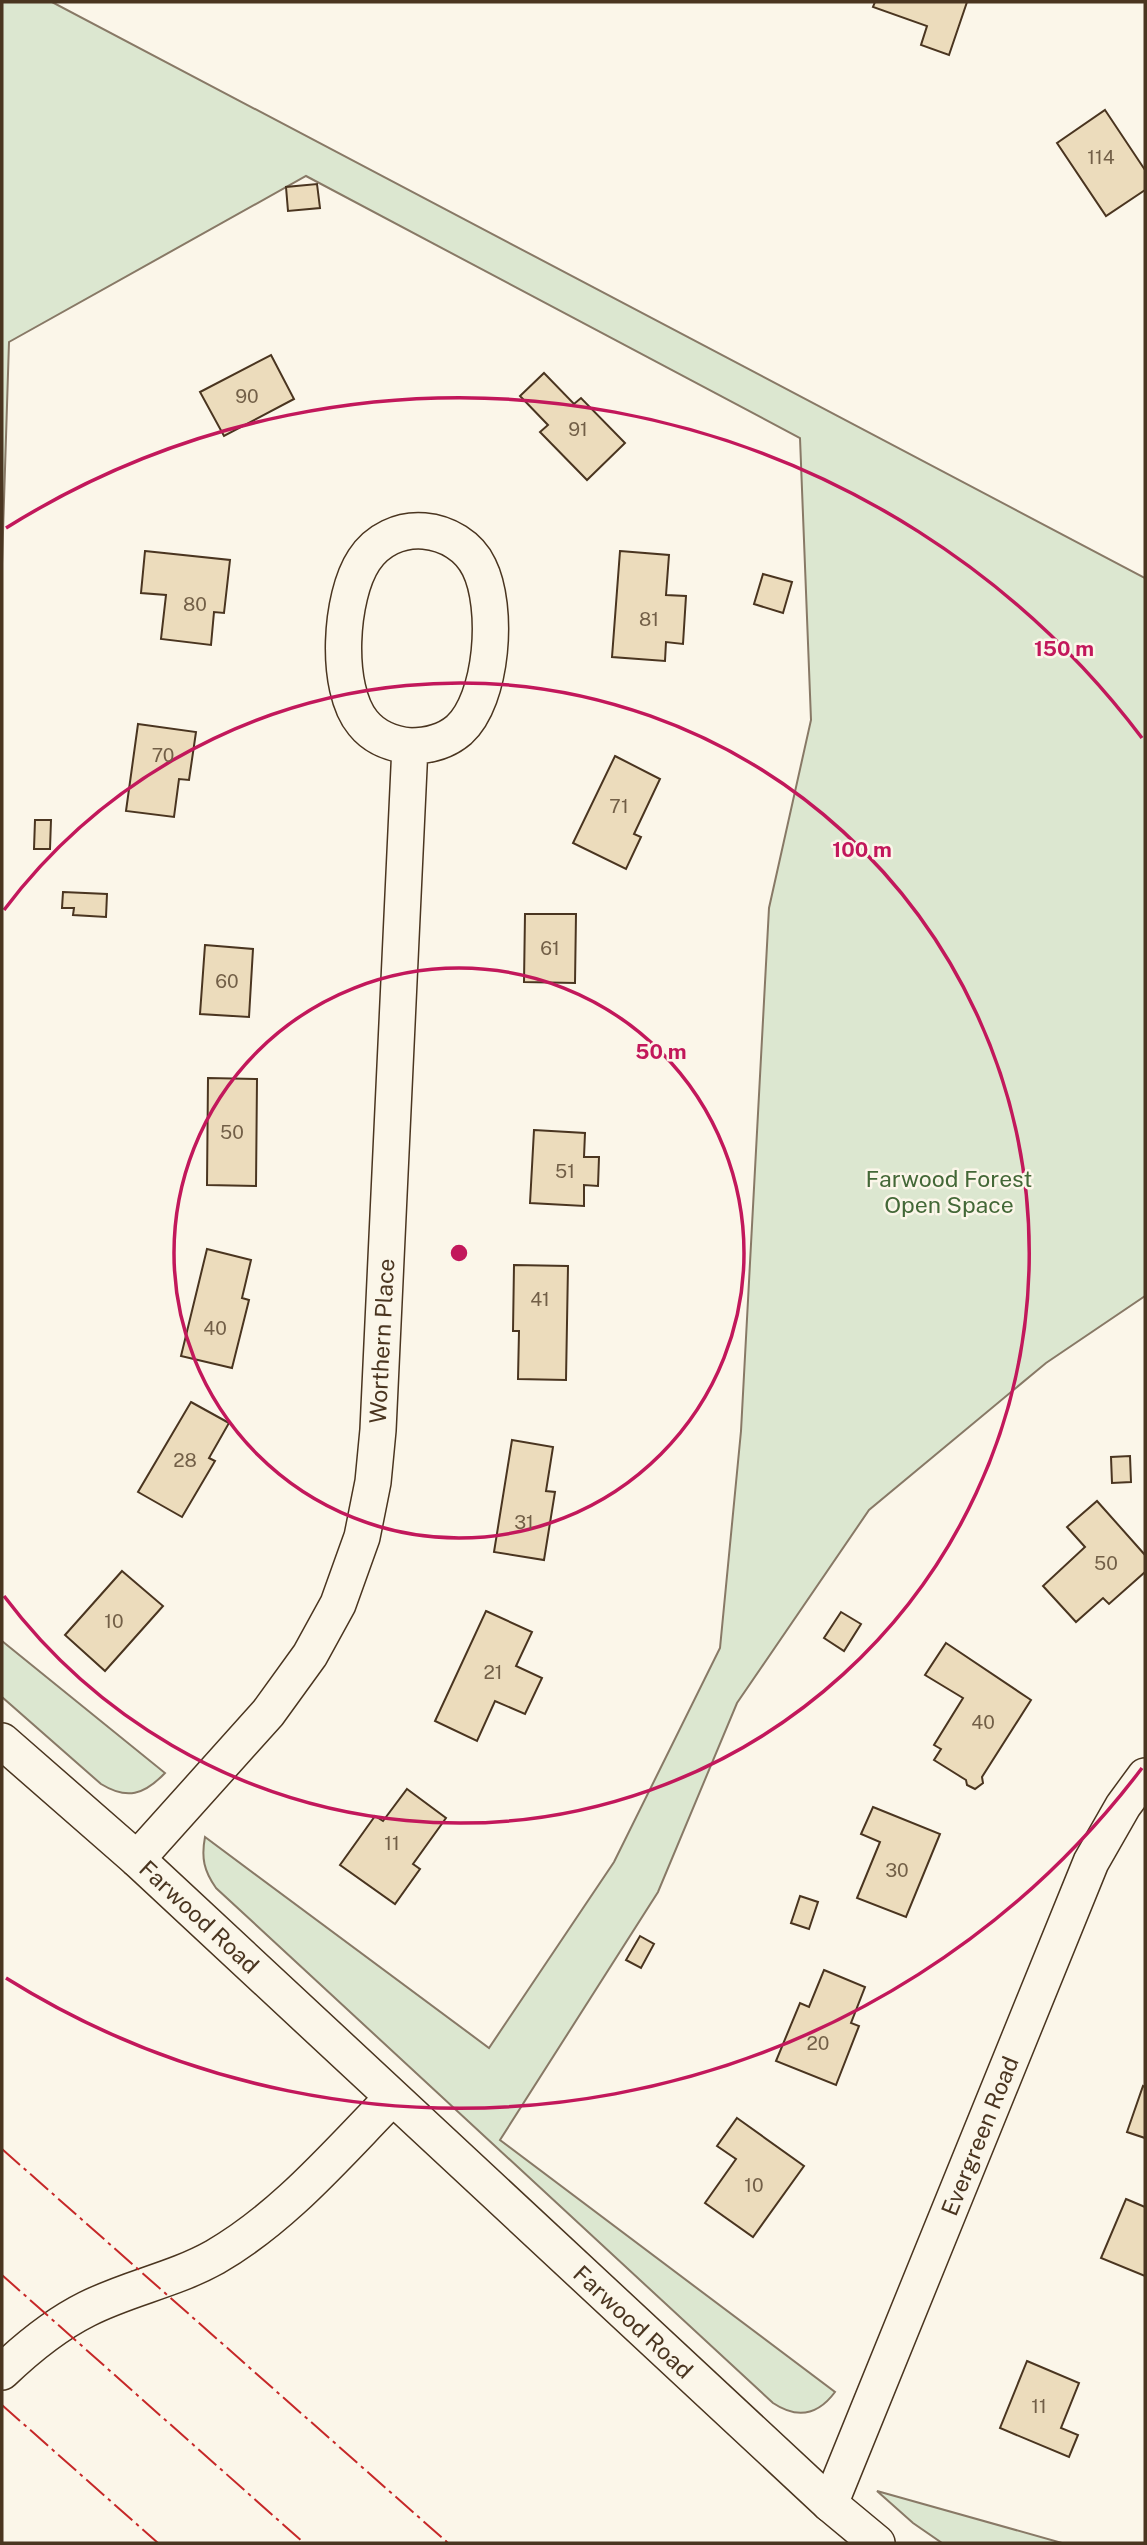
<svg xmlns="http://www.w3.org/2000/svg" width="1147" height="2545" font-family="'Public Sans',sans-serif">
	<rect width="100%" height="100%" fill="#fbf6e9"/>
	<!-- green -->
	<g fill="#dce7d0" stroke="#887966" stroke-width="2">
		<path d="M2,2h50l1093,576v718l-99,67 -177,147 -132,193 -79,189 -158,248 335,252c-17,23 -38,27 -62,11l-557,-515c-12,-17 -15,-30 -11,-51l284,211 125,-186 106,-214 21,-217 28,-523 42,-188 -11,-282 -494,-262 -297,166 -7,222z"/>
		<path d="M2,1641l163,132c-21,22 -38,27 -64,11l-99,-87z"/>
		<path d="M877,2491l185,52h-120l-29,-20z"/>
	</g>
	<!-- building -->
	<g fill="#ecdcbc" stroke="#4a3520" stroke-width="2">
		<path d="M875,2h92l-18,53 -28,-10 6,-19 -54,-19z"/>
		<path d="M1105,110l40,60v20l-39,26 -49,-73z"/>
		<path d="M317,184l3,24 -32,3 -2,-24z"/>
		<path d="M271,355l23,44 -70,37 -24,-44z"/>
		<path d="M544,373l30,31 7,-6 44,45 -38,37 -47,-48 8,-7 -28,-29z"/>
		<path d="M145,551l85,9 -6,53 -10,-1 -3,33 -50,-6 5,-44 -25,-2z"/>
		<path d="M620,551l49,4 -3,40 20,1 -3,48 -17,-2 -1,19 -53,-4z"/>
		<path d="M763,574l29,8 -9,31 -29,-9z"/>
		<path d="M138,724l58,8 -7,48 -10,-1 -5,38 -48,-6z"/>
		<path d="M615,756l45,23 -26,55 7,3 -15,32 -53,-26z"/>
		<path d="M35,820h16l-1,29h-16z"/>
		<path d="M63,892l44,2 -1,23 -33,-2 1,-7h-12z"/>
		<path d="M525,914h51l-1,69 -51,-1z"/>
		<path d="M205,945l48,4 -4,68 -49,-3z"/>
		<path d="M208,1078l49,1 -1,107 -49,-1z"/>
		<path d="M534,1130l51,3 -1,24h15l-1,29 -14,-1v21l-54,-3z"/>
		<path d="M207,1249l44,11 -9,38 7,2 -17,68 -51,-12z"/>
		<path d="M514,1265l54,1 -2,114 -48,-1 1,-48h-6z"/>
		<path d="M191,1402l38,21 -20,35 6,3 -33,56 -44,-25z"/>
		<path d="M512,1440l41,7 -7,44 9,1 -11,68 -50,-8z"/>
		<path d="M1130,1456l1,26 -19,1 -1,-26z"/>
		<path d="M1097,1501l48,54v17l-36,32 -6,-6 -27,24 -33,-36 42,-39 -18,-20z"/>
		<path d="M122,1571l41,35 -58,65 -40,-36z"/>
		<path d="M486,1611l46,21 -16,34 26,12 -17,36 -30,-13 -18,40 -42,-20z"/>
		<path d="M841,1612l20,12 -17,27 -20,-13z"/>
		<path d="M946,1643l85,57 -49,77 1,6 -8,6 -8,-4 -1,-5 -32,-20 7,-11 -7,-4 29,-47 -38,-23z"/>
		<path d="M407,1789l39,29 -33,46 7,5 -25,35 -55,-39 35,-49 8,5z"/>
		<path d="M873,1807l67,27 -34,83 -49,-19 23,-56 -19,-8z"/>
		<path d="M800,1896l18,6 -9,27 -18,-6z"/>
		<path d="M640,1936l14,8 -13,24 -15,-8z"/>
		<path d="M824,1970l41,17 -14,36 8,3 -23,59 -60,-24 24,-58 9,4z"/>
		<path d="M1143,2086l2,1v51l-18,-6z"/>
		<path d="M737,2118l67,48 -51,71 -48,-34 31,-44 -19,-13z"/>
		<path d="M1126,2199l19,8v69l-44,-18z"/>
		<path d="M1027,2361l52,22 -18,45 17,7 -9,22 -69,-29z"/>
	</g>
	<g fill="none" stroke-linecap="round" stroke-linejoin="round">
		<defs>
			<g id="minor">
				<path d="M2,1741l135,118 693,645 47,39"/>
				<path d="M137,1859l131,-146 42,-58 28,-51 24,-67 11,-55 5,-52 32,-684c18,0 35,-4 49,-16 34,-31 40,-123 20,-163 -10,-21 -32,-34 -55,-36 -24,-2 -47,9 -60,29 -24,36 -30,128 -1,163 12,15 29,21 47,23"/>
				<path d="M2,2372c25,-24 53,-47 85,-63 41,-21 87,-29 128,-52 69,-40 122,-103 177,-159"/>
				<path d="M830,2504l261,-642 32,-56 22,-30"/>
			</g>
		</defs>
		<!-- minor casing -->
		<use href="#minor" stroke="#4a3520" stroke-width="38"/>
		<!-- minor -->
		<use href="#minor" stroke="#fbf6e9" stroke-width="35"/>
		<!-- power -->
		<g stroke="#c62828" stroke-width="2" stroke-dasharray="24 5 3.5 5" stroke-linecap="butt">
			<path d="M2,2149l446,394"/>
			<path d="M2,2275l302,268"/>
			<path d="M2,2405l156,138"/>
		</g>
	</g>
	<!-- distance rings -->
	<g fill="none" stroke="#c2185b" stroke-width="3.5">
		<circle cx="459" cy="1253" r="285"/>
		<path d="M4 910A570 570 0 1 1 4 1596"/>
		<path d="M1142 1768A855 855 0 0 1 6 1978M6 528A855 855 0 0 1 1142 738"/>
	</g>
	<g text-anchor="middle" stroke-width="5" stroke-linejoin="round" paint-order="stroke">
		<!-- number labels -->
		<g font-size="19" fill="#725f47">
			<text x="1101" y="164">114</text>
			<text x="247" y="403">90</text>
			<text x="578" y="436">91</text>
			<text x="195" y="611">80</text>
			<text x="649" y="626">81</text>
			<text x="163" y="762">70</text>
			<text x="619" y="813">71</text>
			<text x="550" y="955">61</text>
			<text x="227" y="988">60</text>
			<text x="232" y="1139">50</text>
			<text x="565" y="1178">51</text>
			<text x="540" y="1306">41</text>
			<text x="215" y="1335">40</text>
			<text x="185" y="1467">28</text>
			<text x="524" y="1529">31</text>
			<text x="1106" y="1570">50</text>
			<text x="114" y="1628">10</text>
			<text x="493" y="1679">21</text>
			<text x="983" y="1729">40</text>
			<text x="392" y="1850">11</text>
			<text x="897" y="1877">30</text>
			<text x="818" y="2050">20</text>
			<text x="754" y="2192">10</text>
			<text x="1039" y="2413">11</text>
		</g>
		<!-- park labels -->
		<g font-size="23" fill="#436837" stroke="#fbf6e9">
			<text x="949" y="1187">Farwood Forest<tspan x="949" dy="26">Open Space</tspan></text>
		</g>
		<!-- street labels -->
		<g font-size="23" fill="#4a3520" stroke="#fbf6e9">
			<text transform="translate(382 1341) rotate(-87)" y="8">Worthern Place</text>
			<text transform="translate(199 1917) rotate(43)" y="8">Farwood Road</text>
			<text transform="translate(980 2136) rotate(-68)" y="8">Evergreen Road</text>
			<text transform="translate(633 2322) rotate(43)" y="8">Farwood Road</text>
		</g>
	</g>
	<circle cx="459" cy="1253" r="10" fill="#c2185b" stroke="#fbf6e9" stroke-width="3.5"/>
	<g font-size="21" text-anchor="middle" font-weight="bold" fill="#c2185b" stroke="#fbf6e9" stroke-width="5" stroke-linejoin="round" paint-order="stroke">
		<text x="1064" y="656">150 m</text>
		<text x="862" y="857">100 m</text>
		<text x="661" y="1059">50 m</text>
	</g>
	<!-- border -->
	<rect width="1147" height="2545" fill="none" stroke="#4a3520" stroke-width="7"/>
</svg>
